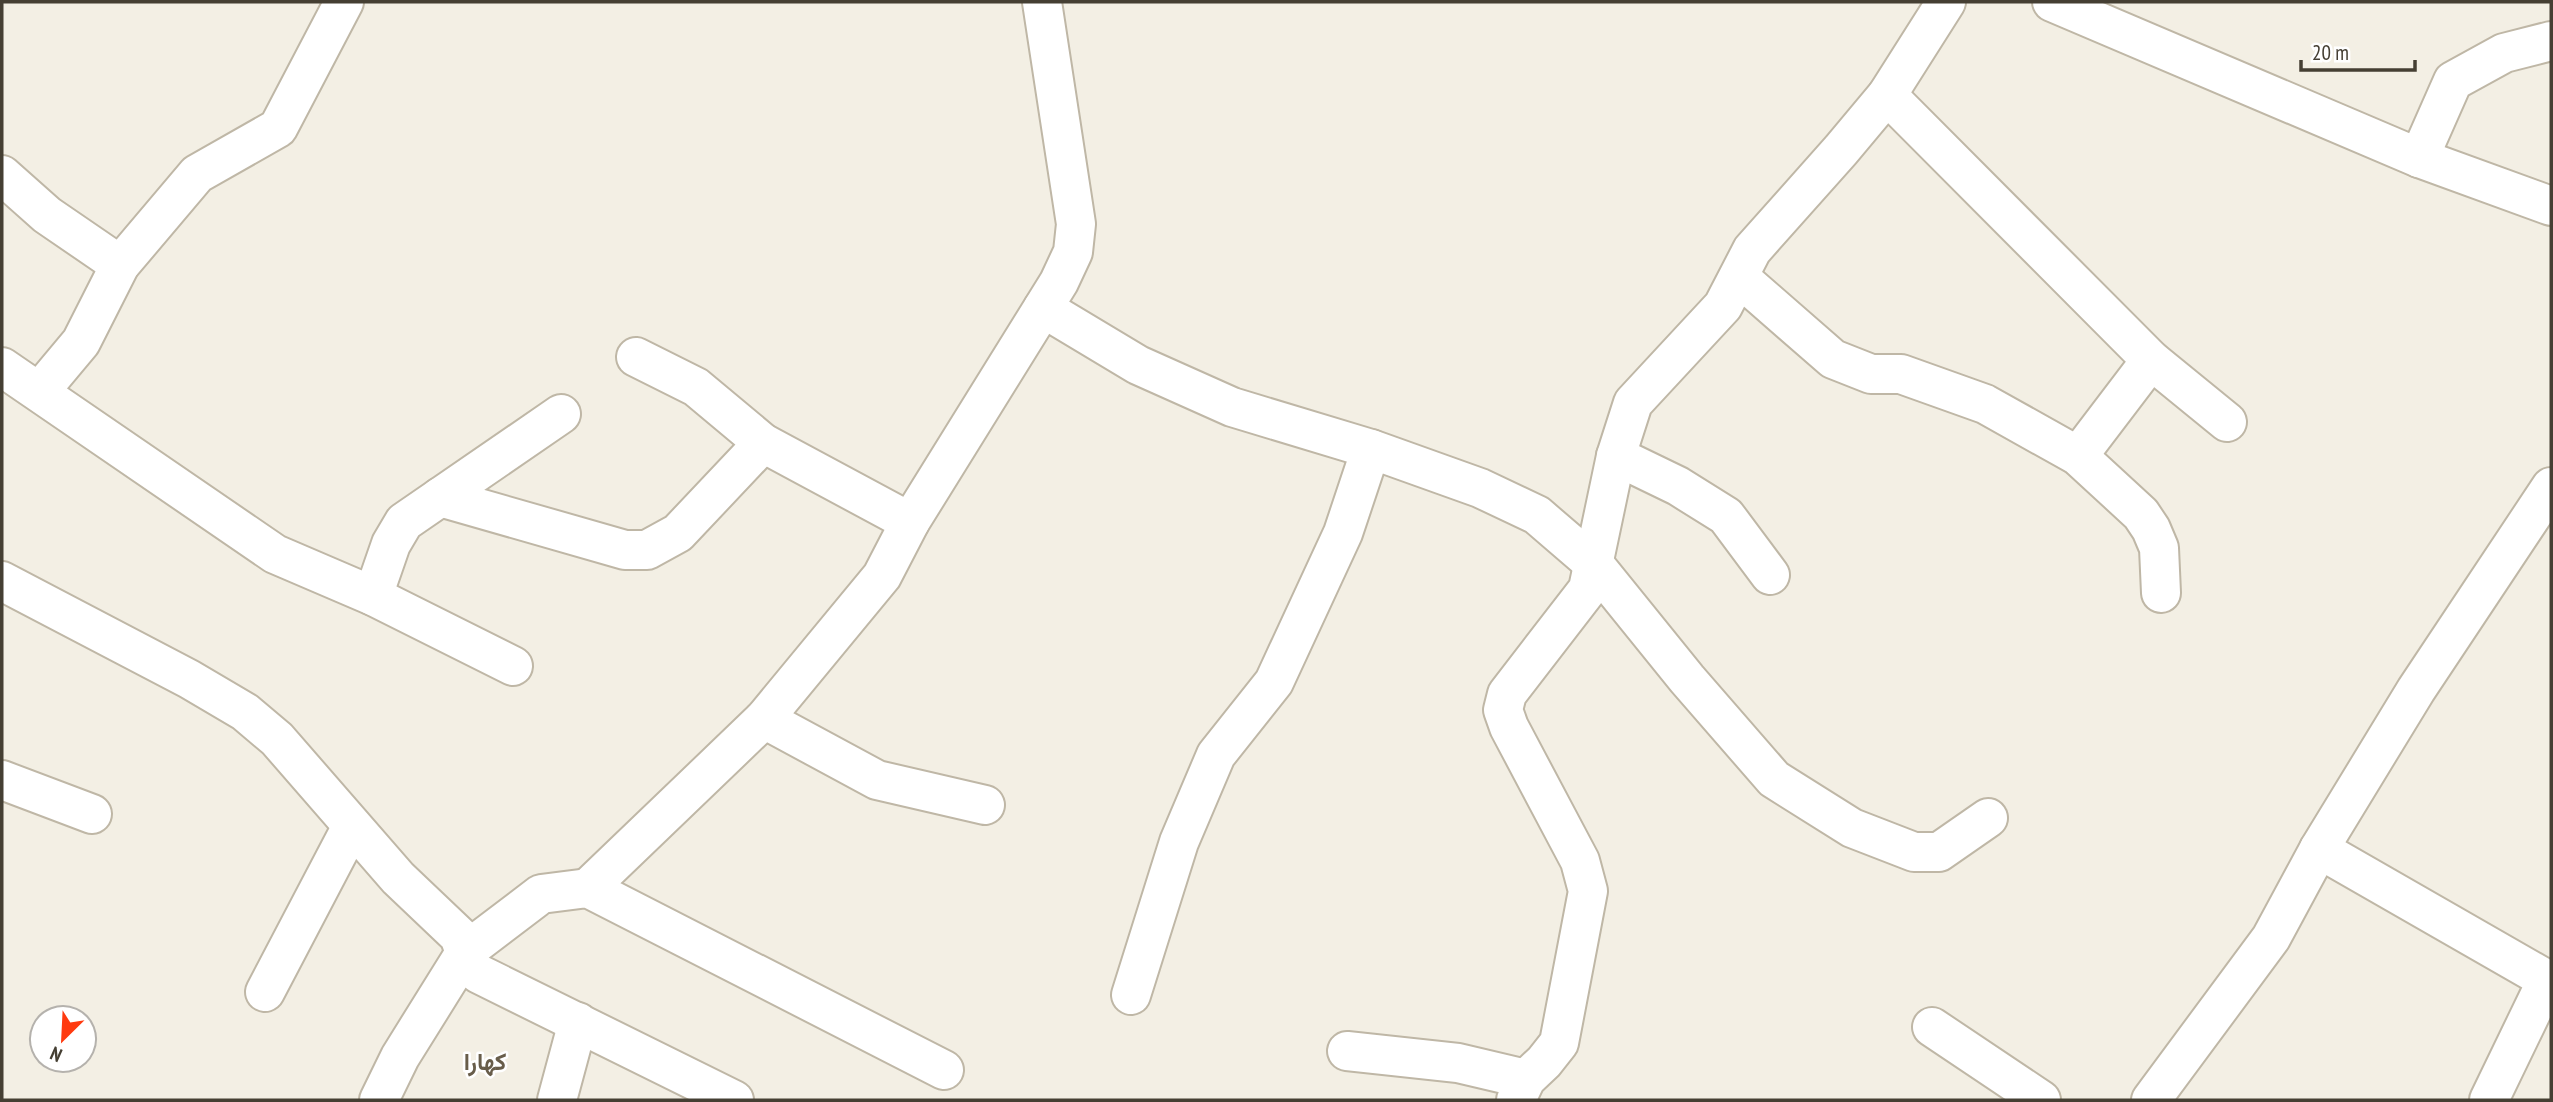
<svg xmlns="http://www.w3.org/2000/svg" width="2553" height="1102" font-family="'PT Sans Narrow',Vazirmatn,sans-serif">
	<rect width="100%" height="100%" fill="#f3efe4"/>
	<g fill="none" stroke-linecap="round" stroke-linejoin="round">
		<defs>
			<g id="minor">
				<path d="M2052,2l367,156 132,48"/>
				<path d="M1887,95l264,265 76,62"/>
				<path d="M2419,158l34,-77 51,-28 47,-12"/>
				<path d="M2,175l45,40 73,50"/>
				<path d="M1739,277l94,82 38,15h30l84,30 93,52 63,58 10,15 8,19 2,45"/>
				<path d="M1043,308l95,57 94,42 139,42 109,39 57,27 57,49 93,115 87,100 78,49 62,24h25l49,-34"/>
				<path d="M636,357l60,30 67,56 147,79"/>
				<path d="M2,367l273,187 98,42 140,70"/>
				<path d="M40,391l41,-49 39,-77 77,-91 81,-46 66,-126"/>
				<path d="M1616,456l62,30 48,30 44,59"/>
				<path d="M2078,456l73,-96"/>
				<path d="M440,497l185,53h22l31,-17 85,-90"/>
				<path d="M2,581l187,98 56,33 32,27 121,139 61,58 11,31 9,7 255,126"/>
				<path d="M373,596l18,-52 13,-22 157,-108"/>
				<path d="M764,719l113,61 108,25"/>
				<path d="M2,780l90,34"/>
				<path d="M2319,849l232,133"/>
				<path d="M588,888l176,-169 118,-143 28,-54 149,-240 14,-30 3,-28 -34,-222"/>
				<path d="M265,992l87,-166"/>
				<path d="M1131,995l48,-153 37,-87 58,-73 69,-149 28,-84"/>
				<path d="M1932,1027l109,73"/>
				<path d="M1347,1051l111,12 68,16"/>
				<path d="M379,1100l21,-43 66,-106 75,-57 47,-6 356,182"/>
				<path d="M557,1100l21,-78"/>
				<path d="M1516,1100l10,-21 18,-17 15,-19 29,-152 -8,-30 -71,-134 -6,-17 4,-16 81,-105 28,-133 17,-53 90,-97 29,-56 89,-100 46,-55 59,-93"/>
				<path d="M2151,1100l120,-162 48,-89 97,-159 135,-203"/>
				<path d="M2489,1100l58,-120"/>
			</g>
		</defs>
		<!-- minor casing -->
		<use href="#minor" stroke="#bfb7a6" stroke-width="42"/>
		<!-- minor -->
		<use href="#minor" stroke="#fff" stroke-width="38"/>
	</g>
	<g text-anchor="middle" stroke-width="5" stroke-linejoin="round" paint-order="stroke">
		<!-- quarter labels -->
		<g font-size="24" font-weight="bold" fill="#685d4a" stroke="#fff">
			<text x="485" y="1070">کھارا</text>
		</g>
	</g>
	<!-- border -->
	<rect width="2553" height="1102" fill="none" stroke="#453f33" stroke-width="7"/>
	<!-- north arrow -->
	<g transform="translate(63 1039) rotate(204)"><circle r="33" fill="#ffffff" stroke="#b5b2ad" stroke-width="2"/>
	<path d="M0-5L12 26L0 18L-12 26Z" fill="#ff3a0f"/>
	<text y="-10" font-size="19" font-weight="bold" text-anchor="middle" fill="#453f33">N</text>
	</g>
	<!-- scale -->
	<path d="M2301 60v10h114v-10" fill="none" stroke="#453f33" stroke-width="3.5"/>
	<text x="2312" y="60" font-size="21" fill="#453f33" stroke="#ffffff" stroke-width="5" paint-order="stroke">20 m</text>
</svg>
